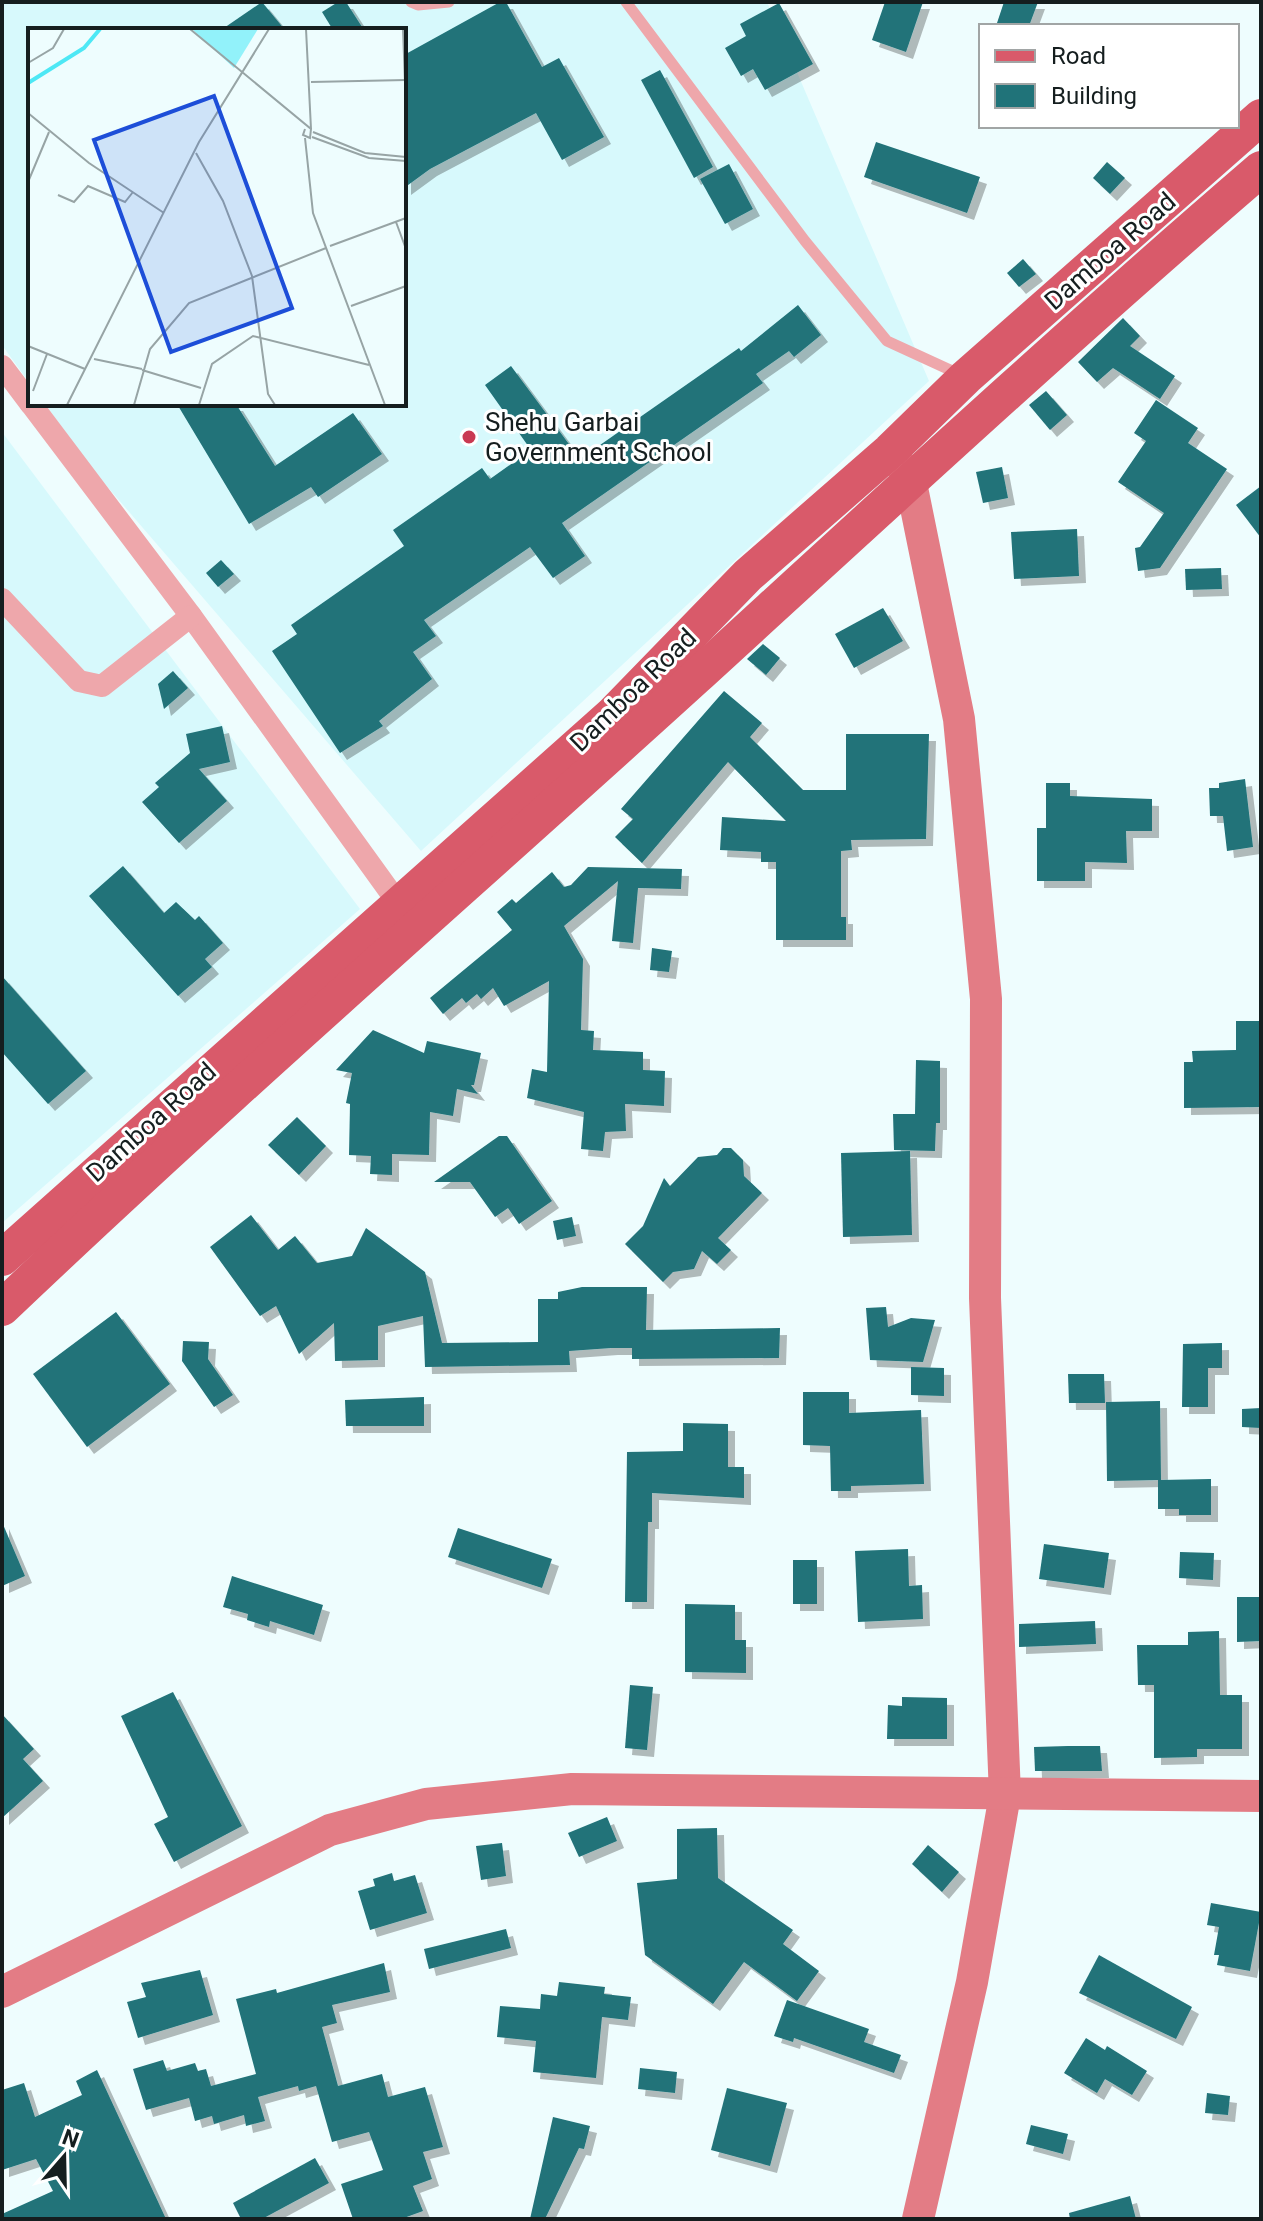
<svg xmlns="http://www.w3.org/2000/svg" width="1263" height="2221" font-family="Roboto,sans-serif">
	<defs>
		<filter id="shadow"><feDropShadow dx="7" dy="7" stdDeviation="0" flood-color="#0004"/></filter>
	</defs>
	<rect width="100%" height="100%" fill="#eefdfe"/>
	<!-- built -->
	<g fill="#d7f9fc">
		<path d="M2,2h765l162,379 -508,470 -328,-381 -48,-66h359v-374h-374v354l-28,-39z"/>
		<path d="M2,432l358,477 -358,314z"/>
	</g>
	<!-- building -->
	<g fill="#207379" filter="url(#shadow)">
		<path d="M262,2l23,28h-64z"/>
		<path d="M338,2h8l18,28h-31l-11,-18z"/>
		<path d="M500,2h6l36,65 17,-9 45,79 -42,23 -26,-47 -106,56 -26,19v-133z"/>
		<path d="M885,2h38l-17,50 -34,-12z"/>
		<path d="M1004,2h34l-9,24h-33z"/>
		<path d="M779,3l34,61 -48,26 -12,-21 -12,7 -16,-28 21,-12 -6,-12z"/>
		<path d="M660,70l53,97 -19,11 -53,-98z"/>
		<path d="M876,142l104,35 -13,36 -103,-36z"/>
		<path d="M1107,162l18,16 -15,16 -17,-16z"/>
		<path d="M729,164l24,45 -28,15 -25,-45z"/>
		<path d="M1023,259l13,15 -17,13 -12,-14z"/>
		<path d="M798,305l23,30 -27,22 -5,-6 -33,23 7,9 -201,140 23,33 -32,22 -23,-31 -106,73 12,16 -23,16 19,27 -53,42 4,5 -43,27 -68,-102 25,-17 -6,-9 113,-79 -11,-16 89,-62 8,11 41,-29 -46,-65 26,-19 69,93 159,-111 2,3z"/>
		<path d="M1123,318l17,18 -10,10 45,30 -15,23 -47,-31 -16,14 -19,-20z"/>
		<path d="M1046,391l21,24 -17,15 -21,-25z"/>
		<path d="M1156,400l42,28 -10,15 39,26 -67,99 -22,3 -3,-23 5,-1 24,-34 -46,-31 28,-41 -12,-8z"/>
		<path d="M177,404h59l39,62 78,-53 29,41 -64,43 -7,-10 -62,37z"/>
		<path d="M1002,467l6,31 -25,5 -7,-31z"/>
		<path d="M1261,486v52l-25,-33z"/>
		<path d="M1077,529l2,47 -65,3 -3,-47z"/>
		<path d="M221,560l13,14 -16,13 -12,-14z"/>
		<path d="M1221,568l1,21 -36,1 -1,-21z"/>
		<path d="M883,608l20,33 -49,27 -19,-34z"/>
		<path d="M763,644l17,14 -14,17 -19,-16z"/>
		<path d="M173,671l15,17 -24,21 -6,-25z"/>
		<path d="M724,691l38,32 -12,14 53,53h43v-56h83l-3,105 -75,1 1,10 -11,1v66h5v23h-70v-78h-15v-10l-41,-2 2,-33 64,4 -58,-59 -86,101 -27,-26 18,-18 -12,-10z"/>
		<path d="M222,726l8,36 -31,7 28,32 -48,42 -37,-41 17,-15 -4,-4 35,-30 -4,-19z"/>
		<path d="M1245,779l8,68 -26,4 -4,-35h-13l-1,-28h10v-5z"/>
		<path d="M1046,783h24v13l82,3v32h-26l1,32 -42,-1v19h-48v-53h9z"/>
		<path d="M123,866l41,47 12,-11 19,18 4,-4 24,27 -18,16 7,8 -34,29 -89,-100z"/>
		<path d="M588,867l94,2 -1,20 -43,-1 -5,55 -21,-2 6,-60 -54,45 19,33 -2,71 13,1 -1,19 50,2v18l22,1 -1,35 -39,-2 1,27 -21,1 -2,19 -22,-2 3,-37 -57,-14 5,-29 15,3 2,-91 -45,25 -11,-18 -12,11 -4,-5 -11,9 -4,-5 -19,16 -13,-16 82,-68 -15,-18 15,-13 4,4 36,-31 12,15 7,-2z"/>
		<path d="M652,948l20,3 -3,21 -19,-2z"/>
		<path d="M2,976l84,95 -38,33 -46,-52z"/>
		<path d="M1236,1021h25v86l-77,1v-46h9l-1,-11 44,-1z"/>
		<path d="M373,1030l51,23 3,-12 54,12 -7,32h-3l7,9 -21,-5 -4,27 -23,-4 -1,43 -37,-1v21l-22,-1 1,-18 -22,-1 1,-51 -4,-1 6,-30 -16,-3z"/>
		<path d="M916,1060l24,1v62h-4l-1,28 -41,-1 -1,-36h22z"/>
		<path d="M297,1117l29,29 -27,29 -31,-30z"/>
		<path d="M499,1136h8l45,65 -33,23 -11,-16 -13,9 -25,-35h-36z"/>
		<path d="M723,1148h8l12,12 1,16 18,17 -44,45 13,12 -14,14 -15,-13 -8,18 -21,3 -10,10 -38,-38 18,-18 21,-48 6,8 28,-29 19,-2z"/>
		<path d="M910,1151l2,84 -69,2 -2,-84z"/>
		<path d="M251,1215l27,35 17,-14 22,27 35,-7 14,-28 59,44 17,71 96,-1v-43h20v-7l24,-5h65l-1,43 134,-2 -1,30 -147,1v-11h-21l-42,3 1,14 -145,2 -2,-51 -45,10v34l-43,1 -1,-38 -35,31 -23,-48 -16,10 -50,-69z"/>
		<path d="M572,1217l4,19 -19,4 -4,-19z"/>
		<path d="M886,1307l2,20 23,-9 24,2 -12,42 -53,-2 -4,-52z"/>
		<path d="M116,1312l54,72 -83,63 -54,-73z"/>
		<path d="M183,1341l26,1 -1,17 25,36 -19,12 -32,-46z"/>
		<path d="M1222,1343v25h-14v39h-26l1,-63z"/>
		<path d="M911,1367l33,1v28l-33,-1z"/>
		<path d="M1068,1374h36l1,29h-36z"/>
		<path d="M803,1392h46v21l72,-3 3,74 -73,2v5h-20l-1,-45 -27,-1z"/>
		<path d="M424,1397v29h-78l-1,-26z"/>
		<path d="M1160,1401l1,79 50,-1v36h-32v-6h-21v-29l-51,1 -1,-79z"/>
		<path d="M1261,1408v20l-19,-1v-18z"/>
		<path d="M683,1423l45,1v43h16v31l-92,-5v29h-4l-1,80h-22l2,-150 56,-1z"/>
		<path d="M2,1522l23,54 -23,10z"/>
		<path d="M458,1528l94,31 -10,29 -94,-31z"/>
		<path d="M1044,1544l65,9 -5,35 -65,-9z"/>
		<path d="M908,1549l1,37 13,-1 1,34 -65,3 -3,-71z"/>
		<path d="M1180,1552l34,1 -1,27 -34,-2z"/>
		<rect x="793" y="1560" width="24" height="44"/>
		<path d="M232,1576l91,29 -9,30 -44,-14 -1,6 -22,-7 1,-6 -25,-7z"/>
		<path d="M1237,1597h24v44l-24,1z"/>
		<path d="M685,1604l50,1v35h11v33l-61,-1z"/>
		<path d="M1095,1621l1,23 -77,3v-23z"/>
		<path d="M1219,1631l1,64h22v54h-45v8l-43,1v-73h-16l-1,-40h51v-13z"/>
		<path d="M630,1685l23,2 -6,63 -22,-2z"/>
		<path d="M173,1692l69,134 -68,36 -20,-38 14,-7 -47,-101z"/>
		<path d="M902,1697l45,1v41h-60l1,-34 14,1z"/>
		<path d="M2,1714l32,35 -11,10 20,22 -41,37z"/>
		<path d="M1068,1746h32l2,25h-67l-1,-24z"/>
		<path d="M607,1817l10,24 -38,16 -11,-24z"/>
		<path d="M717,1828l1,50 75,52 -10,14 36,27 -22,30 -53,-39 -31,42 -68,-49 -8,-72 40,-4v-50z"/>
		<path d="M502,1843l4,33 -25,4 -5,-34z"/>
		<path d="M928,1845l31,27 -17,20 -30,-28z"/>
		<path d="M392,1873l2,8 21,-6 12,38 -57,17 -12,-39 17,-5 -2,-7z"/>
		<path d="M1211,1903l50,9 -11,59 -33,-6 2,-10h-5l5,-28 -12,-2z"/>
		<path d="M506,1929l5,19 -82,21 -5,-20z"/>
		<path d="M1099,1955l93,52 -16,32 -97,-46z"/>
		<path d="M384,1963l6,29 -58,13 5,18 -15,4 16,59 44,-12 6,23 37,-10 18,60 -20,5 9,27 -19,7 10,25 -22,8h-48l-12,-35 42,-14 -14,-38 -37,10 -16,-56 -17,5 -1,-5 -40,11 7,24 -19,5 -2,-11 -30,9 -2,-8 -17,5 -6,-23 -43,12 -13,-41 30,-9 4,11 28,-8 3,8 8,-2 5,17 45,-12 -20,-75 40,-10 1,4z"/>
		<path d="M200,1970l13,45 -75,23 -11,-36 19,-5 -5,-14z"/>
		<path d="M559,1982l46,5 -1,7 27,3 -3,23 -26,-3 -6,61 -63,-6 3,-31 -39,-4 3,-31 40,3 1,-15 16,2z"/>
		<path d="M787,2000l82,29 -5,13 37,13 -7,18 -100,-35 -1,4 -19,-6z"/>
		<path d="M1086,2038l19,12 2,-4 40,25 -15,24 -27,-16 -8,14 -33,-20z"/>
		<path d="M640,2068l37,4 -2,21 -37,-4z"/>
		<path d="M97,2070l69,149h-164v-5l51,-23 -17,-32 -34,11v-80l22,-7 11,34 47,-22 -6,-14z"/>
		<path d="M727,2088l60,15 -17,63 -59,-16z"/>
		<path d="M1207,2093l23,3 -2,19 -23,-2z"/>
		<path d="M553,2117l37,9 -6,23 -5,-1 -34,71h-15z"/>
		<path d="M1031,2125l37,9 -5,20 -37,-10z"/>
		<path d="M315,2158l14,25 -67,36h-21l-8,-16z"/>
		<path d="M1130,2196l6,23h-66l-1,-6z"/>
	</g>
	<g fill="none" stroke-linecap="round" stroke-linejoin="round">
		<!-- lane -->
		<g stroke="#eea7ab" stroke-width="11">
			<path d="M411,2l7,3 31,-3"/>
			<path d="M626,2l179,239 82,100 74,34"/>
		</g>
		<!-- street -->
		<g stroke="#eea7ab" stroke-width="22">
			<path d="M2,366l28,37"/>
			<path d="M31,404l160,212 215,298"/>
			<path d="M2,599l77,82 23,5 89,-70"/>
		</g>
		<!-- secondary -->
		<g stroke="#e37c85" stroke-width="32">
			<path d="M898,462l12,16 49,241 27,280 -1,299 20,497 -33,187 -54,237"/>
			<path d="M2,1992l328,-162 96,-26 146,-15 689,7"/>
		</g>
		<!-- primary -->
		<g stroke="#d95a6a" stroke-width="36">
			<path d="M2,1258l610,-543 136,-140 142,-124 76,-74 295,-260"/>
			<path d="M2,1308c227,-216 463,-421 694,-631 187,-171 373,-343 565,-508"/>
		</g>
	</g>
	<!-- markers -->
	<circle fill="#c93952" stroke="#fff" stroke-width="3" cx="469" cy="437" r="8"/>
	<g text-anchor="middle" stroke-width="6" stroke-linejoin="round" paint-order="stroke">
		<!-- street labels -->
		<g font-size="26" fill="#151e1f" stroke="#fff">
			<text transform="translate(1110 251) rotate(-41)" y="9">Damboa Road</text>
			<text transform="translate(633 690) rotate(-44)" y="9">Damboa Road</text>
			<text transform="translate(151 1122) rotate(-42)" y="9">Damboa Road</text>
		</g>
		<!-- poi labels -->
		<g font-size="26" fill="#151e1f" stroke="#fff" text-anchor="start">
			<text x="485" y="431">Shehu Garbai<tspan x="485" dy="30">Government School</tspan></text>
		</g>
	</g>
	<!-- overview -->
	<g transform="translate(28 28)">
		<rect width="378" height="378" fill="#eefdfe"/>
		<path d="M164,1h66l-24,39z" fill="#92f2fa"/>
		<path fill="none" stroke="#4de8f5" stroke-width="4" d="M0,55l56,-35 16,-19"/>
		<path fill="none" stroke="#97a4a5" stroke-width="2" d="M162,1l121,100 -1,9 -7,-3 2,-6M278,1l5,100M375,1l3,81M0,35l25,-15 11,-19M283,54l95,-2M0,85l61,50 75,50M285,104l52,21 41,4M284,109l57,21 37,3M277,110l8,75 72,192M168,125l27,48 29,75 16,118 7,11M0,154l21,-50M30,167l16,7 14,-16 37,16 8,-10M368,194l10,27M302,218l76,-28M323,278l55,-20M0,318l57,23M66,331l48,10M114,342l59,18M5,363l14,-37M39,377l132,-263 70,-113M106,377l16,-56 39,-46 137,-55M171,377l13,-41 41,-28 116,29"/>
		<path fill="#1d4ed8" fill-opacity="0.15" stroke="#1d4ed8" stroke-width="4" d="M186,68l78,212 -121,44 -77,-212z"/>
		<rect width="378" height="378" fill="none" stroke="#151e1f" stroke-width="4"/>
	</g>
	<!-- border -->
	<rect width="1263" height="2221" fill="none" stroke="#151e1f" stroke-width="8"/>
	<!-- legend -->
	<rect x="979" y="24" width="260" height="104" fill="#ffffff" stroke="#a1a5a5" stroke-width="2"/>
	<rect x="995" y="50" width="40" height="12" fill="#d95a6a" stroke="#a1a5a5" stroke-width="2"/>
	<text x="1051" y="64" font-size="24" fill="#151e1f">Road</text>
	<rect x="995" y="84" width="40" height="24" fill="#207379" stroke="#a1a5a5" stroke-width="2"/>
	<text x="1051" y="104" font-size="24" fill="#151e1f">Building</text>
	<!-- north arrow -->
	<g transform="translate(64 2157) rotate(20)" stroke="#ffffff" stroke-width="6" paint-order="stroke">
	<path d="M0-6L14 30L0 20L-14 30Z" fill="#151e1f"/>
	<text y="-12" font-size="22" font-weight="bold" text-anchor="middle" fill="#151e1f">N</text>
	</g>
</svg>
